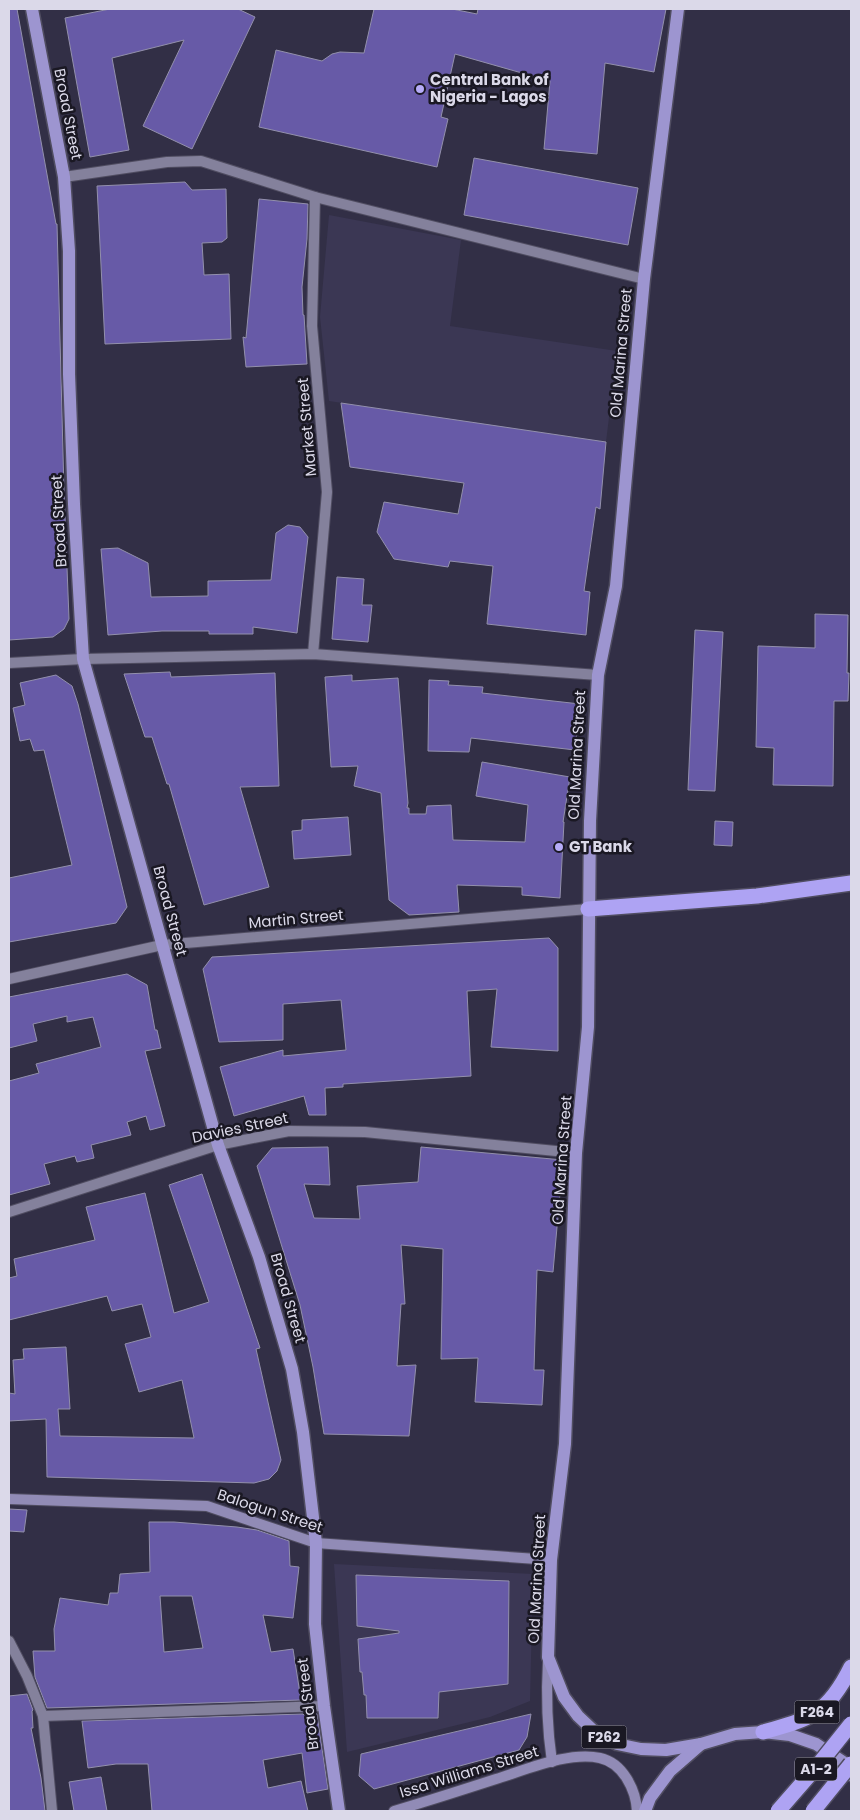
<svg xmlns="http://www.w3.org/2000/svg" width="860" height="1820" font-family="Poppins,sans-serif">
	<rect width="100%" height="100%" fill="#322f46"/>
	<!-- built -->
	<g fill="#3b3754">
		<path d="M329,215l132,25 -11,86 167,25 -11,91 -277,-41 -9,-84z"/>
		<path d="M334,1564l199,10 -3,127 -40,16 -143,35z"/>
	</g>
	<!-- building -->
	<g fill="#675aa7" stroke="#9390ac" fill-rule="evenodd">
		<path d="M9,9h8l39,215h1l7,267 5,128 -5,10 -11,8 -44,3z"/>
		<path d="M110,9h128l17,8 -63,132 -49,-23 41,-86 -72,18 17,92 -39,7 -25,-139z"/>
		<path d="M374,9h78l25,5 1,-5h188l-12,63 -49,-9 -8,91 -53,-5 6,-68 -95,-27 -14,63 7,2 -11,48 -178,-40 17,-77 46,11 10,-7 8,-2 24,1z"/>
		<path d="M474,158l164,30 -10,57 -164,-30z"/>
		<path d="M185,182l7,8 34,-1 1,49 -5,4 -20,1 2,32 25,-1 2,65 -126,5 -8,-158z"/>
		<path d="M259,199l49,5 -1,35 -5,48 1,28h1l3,49 -61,3 -3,-30 3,1z"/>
		<path d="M341,403l265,39 -6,67 -4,-2 -12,84 6,1 -4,43 -99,-11 6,-58 -43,-5 -2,6 -54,-8 -17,-27 7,-30 74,12 6,-31 -114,-16z"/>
		<path d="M288,525l12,2 8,10 -11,96 -44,-6v7h-44v-3h-47l-54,4 -7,-86 17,-1 30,15 3,34 57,-1v-15l63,-1 5,-47z"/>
		<path d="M337,577l27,2 -2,26h10l-4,37 -36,-3z"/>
		<path d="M815,614l33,1 -1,58h2l-1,28h-14l-1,85 -60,-1 1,-37 -18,-1 2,-101 57,2z"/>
		<path d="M695,630l28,2 -8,159 -27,-1z"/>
		<path d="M170,672l1,5 104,-4 4,113 -39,1 29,100 -65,18 -35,-121h-2l-15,-47h-7l-21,-63z"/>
		<path d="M56,675l16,11 6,18 49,203 -11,16 -107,19v-64l63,-13 -28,-115 -10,1 -4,-12 -10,2 -7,-33 12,-3 -5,-22z"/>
		<path d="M352,675v6l46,-3 10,125 -1,5h2v6h17l1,-8 24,-1 2,35 72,2 3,-37 -52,-9 6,-34 88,15 -7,45h1l-4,76 -38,-3v-8l-65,-2 2,27 -50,3 -20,-15 -8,-107 -27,-7 4,-20 -27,1 -6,-90z"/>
		<path d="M429,680l20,1 -1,4 35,2 -1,6 98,11 -5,46 -104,-12 -2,14 -41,-1z"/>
		<path d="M348,817l3,38 -57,4 -2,-28 10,-1v-10z"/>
		<path d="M715,821l18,1 -1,24 -18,-1z"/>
		<path d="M549,938l9,10v103l-67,-4 6,-58 -30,2 4,85 -128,8v3l-18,1 1,27h-17l-5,-19 -70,20 -14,-49 63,-17v6l63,-6 -5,-50 -58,4v36l-64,2 -16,-73 9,-12z"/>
		<path d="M127,974l20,11 8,45h2l4,18 -16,3 20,75 -15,4 -4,-14 -19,6 4,13 -40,10 3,13 -17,4 -2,-6 -31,8 6,20 -41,11v-114l30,-8 -3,-9 65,-17 -8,-30 -26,5v-6l-34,8 4,17 -28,7v-51z"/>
		<path d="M328,1147l2,38 -26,-1 10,34 46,1 -3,-33 61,-4 3,-35 142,13 -10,112 -16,-2 -3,100h10l-2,35 -67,-3 3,-44 -37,1 2,-110 -42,-4 4,59h-4l-4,62 19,-1 -7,71 -85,-2 -11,-67 -13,-62 -43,-139 15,-18z"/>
		<path d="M202,1174l58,174 -4,1 25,111 -4,11 -8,8 -15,4 -207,-6 -1,-58 -37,2v-28l6,1 -2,-34 11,-1 -1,-10 43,-2 4,62h-12l2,27 134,2 -12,-58 -43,12 -14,-48 26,-7 -9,-33 -30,7 -5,-15 -98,24v-42l8,-2 -3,-17 81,-19 -9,-33 59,-14 29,120 35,-11 -40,-117z"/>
		<path d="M9,1509l18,1 -3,22 -15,-1z"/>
		<path d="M149,1522h25l63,5 20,3 32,11 1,25 9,1 -6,51 -30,-3 8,37 22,-3 8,51 -254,8 -12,-31 -2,-26h22l-1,-22 6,-31 48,7 2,-12h8l2,-19 30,-2zM160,1596h32l11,52 -39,4z"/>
		<path d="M356,1575l153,6 -1,103 -69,8 -1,26h-71l-1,-23h-2l-2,-23h-2l-2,-33 41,-6v-2l-42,-5z"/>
		<path d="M27,1694l6,16 -1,1 1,17h-2l10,50 4,33h-36v-115z"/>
		<path d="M303,1714l1,1 13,-1 11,75 -21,4 -5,-40 -39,7 5,28 33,-7 7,30h-156l-4,-47h-32l-28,4 -6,-47z"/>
		<path d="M531,1714l-4,23 -8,13 -145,39 -15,-13 2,-22z"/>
		<path d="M101,1777l6,34h-33l-5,-29z"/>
	</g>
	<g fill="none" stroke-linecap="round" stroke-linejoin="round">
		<defs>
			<g id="minor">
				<path d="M64,177l103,-15 34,-1 114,36 329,82"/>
				<path d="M313,654l14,-162 -15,-166 3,-129"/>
				<path d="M9,663l74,-4 230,-5 285,21"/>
				<path d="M9,1212l209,-67 71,-14 76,1 211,21"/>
				<path d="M9,1641l18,35 16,40 9,95"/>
				<path d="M43,1716l281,-10"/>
			</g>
			<path id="tertiary" d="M9,979l153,-34 426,-36"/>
			<g id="secondary">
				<path d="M9,1499l198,7 109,37 235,17"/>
				<path d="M548,1661c-2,34 -1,67 4,101"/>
				<path d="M394,1811c34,-10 68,-21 102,-32 30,-9 73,-28 104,-21 23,5 36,32 37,53"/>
			</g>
			<g id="primary">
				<path d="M32,9l32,168 5,74v123l5,130 9,155 135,486 41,112 33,112 11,63 13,111 -1,81 9,82 15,105"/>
				<path d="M678,9l-34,270 -28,307 -18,89 -8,146 -2,206 -12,126 -11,291 -14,116 -3,97 16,40 14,19 18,17 21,11 24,5 25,1 35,-6"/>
				<path d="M645,1811l5,-13 20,-27 31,-27 34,-10 28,-2 27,3 26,9 27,18 8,13"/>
			</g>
			<g id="motorway">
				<path d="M588,909l169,-13 94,-13"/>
				<path d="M763,1732c47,-13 65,-18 88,-65"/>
			</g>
		</defs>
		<!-- minor casing -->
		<use href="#minor" stroke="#504d61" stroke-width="12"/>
		<!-- tertiary casing -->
		<use href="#tertiary" stroke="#504d61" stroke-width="12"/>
		<!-- secondary casing -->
		<use href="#secondary" stroke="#504d61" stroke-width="12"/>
		<!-- primary casing -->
		<use href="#primary" stroke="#504d61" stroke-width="15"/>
		<!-- motorway casing -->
		<use href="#motorway" stroke="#504d61" stroke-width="18"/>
		<!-- minor -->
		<use href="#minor" stroke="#84819c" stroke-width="10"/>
		<!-- tertiary -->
		<use href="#tertiary" stroke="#84819c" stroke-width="10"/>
		<!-- secondary -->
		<use href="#secondary" stroke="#918bb6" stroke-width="10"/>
		<!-- primary -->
		<use href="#primary" stroke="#9d95d0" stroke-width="12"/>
		<!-- motorway -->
		<use href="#motorway" stroke="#aea3f3" stroke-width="15"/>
		<defs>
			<g id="motorway-bridge">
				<path d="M778,1811l41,-47 32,-40"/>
				<path d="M813,1811l38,-47"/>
			</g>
		</defs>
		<!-- motorway-bridge casing -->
		<use href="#motorway-bridge" stroke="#504d61" stroke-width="18" stroke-linecap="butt"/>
		<!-- motorway-bridge -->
		<use href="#motorway-bridge" stroke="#aea3f3" stroke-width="15"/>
	</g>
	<!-- markers -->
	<g fill="#b6acf8" stroke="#1a1823" stroke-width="2">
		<circle cx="420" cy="89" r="5"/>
		<circle cx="559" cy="847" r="5"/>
	</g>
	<g text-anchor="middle" stroke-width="5" stroke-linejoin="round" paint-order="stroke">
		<!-- shield labels -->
		<g fill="#1a1823" stroke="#a19fae" stroke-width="1">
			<rect x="794.5" y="1700.5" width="45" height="23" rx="4"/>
			<rect x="581.5" y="1725.5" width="45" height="23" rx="4"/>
			<rect x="795" y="1757.5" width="42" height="23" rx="4"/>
		</g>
		<g font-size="14" font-weight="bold" fill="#dbd9e9">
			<text x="817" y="1717">F264</text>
			<text x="604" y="1742">F262</text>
			<text x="816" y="1774">A1-2</text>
		</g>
		<!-- poi labels -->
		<g font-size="15" font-weight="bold" fill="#dbd9e9" stroke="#1a1823" text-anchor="start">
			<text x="430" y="85">Central Bank of<tspan x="430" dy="17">Nigeria - Lagos</tspan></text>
			<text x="569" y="852">GT Bank</text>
		</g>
		<!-- street labels -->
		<g font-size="15" fill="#dbd9e9" stroke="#1a1823">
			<text transform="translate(68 114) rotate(79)" y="5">Broad Street</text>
			<text transform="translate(621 353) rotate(-85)" y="5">Old Marina Street</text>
			<text transform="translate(307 427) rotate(-95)" y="5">Market Street</text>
			<text transform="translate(59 521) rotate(-93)" y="5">Broad Street</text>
			<text transform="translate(577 755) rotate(-87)" y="5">Old Marina Street</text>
			<text transform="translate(170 911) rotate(75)" y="5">Broad Street</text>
			<text transform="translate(296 919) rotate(-5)" y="5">Martin Street</text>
			<text transform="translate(240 1128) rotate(-12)" y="5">Davies Street</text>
			<text transform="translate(562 1160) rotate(-86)" y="5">Old Marina Street</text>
			<text transform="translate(288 1298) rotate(74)" y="5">Broad Street</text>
			<text transform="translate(270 1511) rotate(18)" y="5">Balogun Street</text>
			<text transform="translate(537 1579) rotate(-87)" y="5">Old Marina Street</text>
			<text transform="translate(308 1704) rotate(-97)" y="5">Broad Street</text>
			<text transform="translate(469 1772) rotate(-17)" y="5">Issa Williams Street</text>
		</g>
	</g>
	<!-- border -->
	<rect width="860" height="1820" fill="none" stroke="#dbd9e9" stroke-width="20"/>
</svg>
